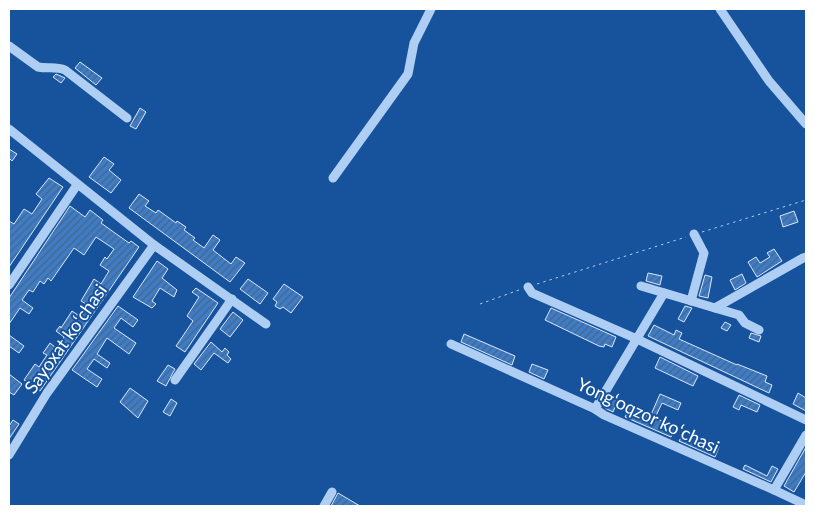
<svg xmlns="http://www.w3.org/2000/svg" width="815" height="515" font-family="Lato,sans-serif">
	<defs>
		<pattern id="building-hatch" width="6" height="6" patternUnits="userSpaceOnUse" patternTransform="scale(1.25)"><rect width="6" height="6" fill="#3f7cc4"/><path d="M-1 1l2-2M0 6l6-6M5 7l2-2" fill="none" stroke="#45668e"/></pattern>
	</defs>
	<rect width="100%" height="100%" fill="#17539d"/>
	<!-- building -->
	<g fill="url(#building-hatch)" stroke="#d7e8fd">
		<path d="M80,62l22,16 -6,7 -21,-17z"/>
		<path d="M56,74l9,4 -4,5 -8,-6z"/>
		<path d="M140,108l6,4 -10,17 -6,-3z"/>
		<path d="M9,149l8,5 -5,7 -3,-3z"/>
		<path d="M104,157l10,7 -5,6 12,10 -10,13 -22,-16z"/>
		<path d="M49,178l14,9 -54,80v-46l5,3 10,-15 8,5 10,-15 -6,-5z"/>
		<path d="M139,194l10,7 -4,5 11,7 2,-3 18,13 1,-2 9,6 -2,3 11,8 -2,2 11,8 9,-13 7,5 -7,10 18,14 5,-7 9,6 -15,19 -101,-74z"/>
		<path d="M70,206l15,11 5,-7 13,10 -2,3 28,20 2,-2 8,6 -99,144 -16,-11 11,-16 4,3 8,-12 -4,-2 7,-10 6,5 8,-11 -8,-6 4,-5 1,2 11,-17 9,6 8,-11 -8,-5 13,-22 7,5 8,-13 -9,-6 5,-8 2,2 7,-10 -18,-12 -12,18 -10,-7 -23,33 -3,-3 -4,6 -4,-3 -7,11 -4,-2 -7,10 11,8 -4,6 -9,-6 -11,16v-26z"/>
		<path d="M794,211l4,11 -15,5 -3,-11z"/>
		<path d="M774,249l8,12 -25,16 -9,-15 8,-5 4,6 10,-6 -3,-4z"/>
		<path d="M157,261l11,8 -6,9 15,12 -3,7 -14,-9 -8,13 4,3 -4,4 -19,-11z"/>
		<path d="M648,273l14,3 -2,9 -14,-4z"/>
		<path d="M742,274l4,9 -11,7 -5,-10z"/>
		<path d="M705,275l7,2 -4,21 -9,-2z"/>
		<path d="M248,279l20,14 -8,11 -20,-15z"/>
		<path d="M284,284l19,13 -12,16 -8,-6 -3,2 -5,-3 2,-4 -4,-3z"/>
		<path d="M196,288l22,15 -33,49 -9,-6 17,-25 -6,-5 12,-19 -7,-5z"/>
		<path d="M118,306l20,14 -5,7 -12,-9 -7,10 22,15 -7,11 -22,-16 -10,16 13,9 -3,5 -13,-9 -7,10 15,10 -5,8 -25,-17z"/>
		<path d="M685,306l7,2 -8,14 -6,-3z"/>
		<path d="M551,308l65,29 -4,10 -7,-3 -1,3 -5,-1 -54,-26z"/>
		<path d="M233,312l10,8 -13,17 -10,-8z"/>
		<path d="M725,322l6,3 -4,6 -6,-3z"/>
		<path d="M654,325l20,10 2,-5 6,3 -3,6 58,26v-1l30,12 -2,6 7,3 -3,8 -121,-57z"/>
		<path d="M751,333l10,3 -2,6 -10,-4z"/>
		<path d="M464,334l51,22 -3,9 -51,-23z"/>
		<path d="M9,335l15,11 -5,7 -10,-7z"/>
		<path d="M211,342l11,10 3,-4 4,4 -2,3 4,4 -3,4 -14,-10 -13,17 -7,-6z"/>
		<path d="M660,357l38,19 -5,10 -38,-18z"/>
		<path d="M532,364l16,6 -4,9 -15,-7z"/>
		<path d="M168,365l7,4 -9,17 -9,-5z"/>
		<path d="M9,374l13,10 -8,11 -5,-3z"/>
		<path d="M130,388l18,13 -10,17 -18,-16z"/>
		<path d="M798,393l8,5v13l-13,-7z"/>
		<path d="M660,394l21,9 -3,7 -16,-7 -7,15 21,9 -5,10 -46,-20 5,-10 20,10z"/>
		<path d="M739,395l21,10 -3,7 -16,-7 -2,5 -6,-3z"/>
		<path d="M610,397l8,3 -5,12 -8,-4z"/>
		<path d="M171,399l6,4 -7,13 -7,-4z"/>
		<path d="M13,420l6,4 -10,15v-13z"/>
		<path d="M692,435l27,12 -4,10 -36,-16 3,-5 8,4z"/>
		<path d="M806,447v25l-12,20 -10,-6z"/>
		<path d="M745,465l22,11 5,-10 6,3 -7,13 -28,-13z"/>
		<path d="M338,493l22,13h-29z"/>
	</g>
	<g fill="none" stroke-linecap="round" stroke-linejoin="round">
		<!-- path -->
		<g stroke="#aecef3" stroke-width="1" stroke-dasharray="2.5 4" stroke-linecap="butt">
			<path d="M702,232l104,-32"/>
			<path d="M537,284l149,-47"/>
			<path d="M480,304l39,-14"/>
		</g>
		<!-- minor -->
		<g stroke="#aecef3" stroke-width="9">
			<path d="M720,9l49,72 37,43"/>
			<path d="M9,46l29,21c10,2 18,-1 27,3l62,48"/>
			<path d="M9,129l145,116 112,79"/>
			<path d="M333,178l75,-104 6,-31 17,-34"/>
			<path d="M9,285l68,-100"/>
			<path d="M641,286l74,22 88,-50 3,-1"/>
			<path d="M528,287l4,6 105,46 169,81"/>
			<path d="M691,301l13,-48 -10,-19"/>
			<path d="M715,308l24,7 6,8 14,7"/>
			<path d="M451,344l144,65 9,6 170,75 32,-55"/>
			<path d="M175,380l57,-81"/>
			<path d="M595,409l69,-116"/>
			<path d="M9,455l38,-62 107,-148"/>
			<path d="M774,490l32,15"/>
			<path d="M324,506l8,-14"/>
		</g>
	</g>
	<g text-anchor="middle" stroke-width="4" stroke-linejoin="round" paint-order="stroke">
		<!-- street labels -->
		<g font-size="18" fill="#fff" stroke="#17539d">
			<text transform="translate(66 339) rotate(-55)" y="6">Sayoxat koʻchasi</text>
			<text transform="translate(648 416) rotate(25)" y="6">Yongʻoqzor koʻchasi</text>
		</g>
	</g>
	<!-- border -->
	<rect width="815" height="515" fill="none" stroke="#ffffff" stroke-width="20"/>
</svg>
